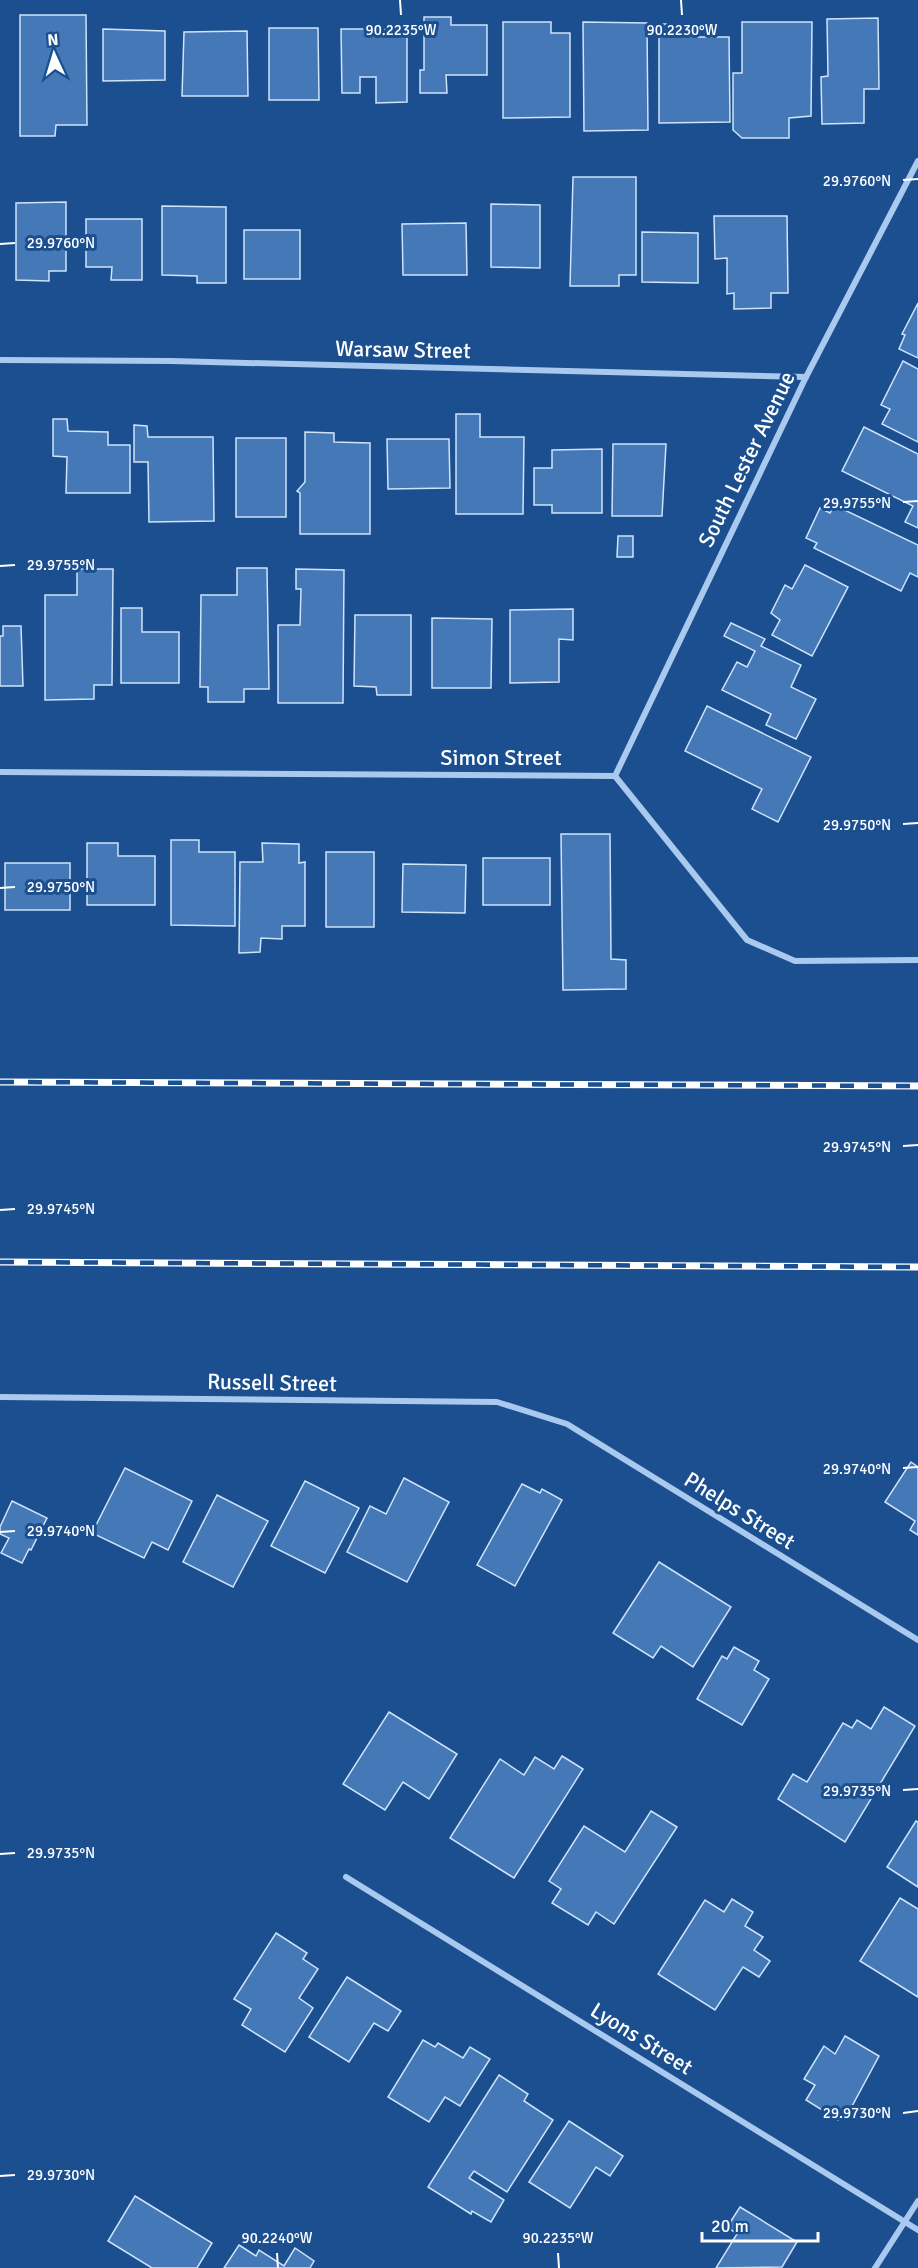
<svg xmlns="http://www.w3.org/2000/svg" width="918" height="2268" font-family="Signika,sans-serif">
	<rect width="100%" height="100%" fill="#1b4f8f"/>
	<!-- building -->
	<g fill="#4478b7" stroke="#cfe3fa" stroke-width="1.5">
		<path d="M20,15h66l1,110h-31l-1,11h-35z"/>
		<path d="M424,17h27v8h36v50h-41l1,18h-27v-23h4z"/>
		<path d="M878,18l1,71h-15v34l-42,1 -1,-47 7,-1 -1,-57z"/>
		<path d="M503,22h48v11h19v84l-67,1z"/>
		<path d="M583,22l64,1 1,107 -64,1z"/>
		<path d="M742,22h70l-1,94 -22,2v20h-47l-9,-8v-57h9z"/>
		<path d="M659,24h37v13h33l1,85 -71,1z"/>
		<path d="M269,28h49l1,72h-50z"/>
		<path d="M103,29l62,2v49l-62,1z"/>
		<path d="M341,29h66v73l-31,1v-26h-16v16h-18z"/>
		<path d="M247,31l1,65h-66l2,-64z"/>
		<path d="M573,177h63v98h-17v11h-49z"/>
		<path d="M66,202v69h-17v10l-33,-1v-77z"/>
		<path d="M491,204l49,1v63l-49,-1z"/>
		<path d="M162,206l64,1v76h-29v-7l-35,-1z"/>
		<path d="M714,216h73l1,77h-17v15l-37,1v-16l-7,1v-36l-12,1z"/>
		<path d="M86,219h56v61h-31l1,-13h-26z"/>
		<path d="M466,223l1,52h-64l-1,-51z"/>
		<rect x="244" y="230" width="56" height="49"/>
		<path d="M642,232l56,1v50l-56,-1z"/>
		<path d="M918,303v55l-19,-9 6,-14 -3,-1z"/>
		<path d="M903,361l15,8v73l-36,-18 8,-15 -9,-4z"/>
		<path d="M456,414h24v23h44l-1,77h-67z"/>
		<path d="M53,419h14l1,12 40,1v13h22v48h-64l1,-36 -14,-1z"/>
		<path d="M134,425l13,1 1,11h65l1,84 -65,1 -1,-60h-14z"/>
		<path d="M864,427l54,27v74l-13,-6 8,-16 -71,-35z"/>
		<path d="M305,432l29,1v9l36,1v91h-70v-41l-3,-2 8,-9z"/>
		<rect x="236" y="438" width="50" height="79"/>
		<path d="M387,439h62l1,49 -62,1z"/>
		<path d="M613,444h53l-4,72h-50z"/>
		<path d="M602,449v64h-50v-8h-18v-37h18v-18z"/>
		<path d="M834,505l84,40v32l-8,-4 -9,18 -87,-43 3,-5 -11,-5 14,-30 10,5z"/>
		<path d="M618,536h15v21h-16z"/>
		<path d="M805,565l43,22 -36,69 -40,-21 8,-15 -9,-7 14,-28 7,4z"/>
		<path d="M237,568h30l2,121h-25v13h-36v-15h-8l1,-92h36z"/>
		<path d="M77,569h36l-1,116h-18v14l-49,1v-105h32z"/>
		<path d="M296,569l48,1 -1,133h-65v-78h22l1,-36h-5z"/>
		<path d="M121,608h21v24h37v51h-58z"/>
		<path d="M573,609v31l-14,-1v43l-49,1v-73z"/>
		<path d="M355,615h56v80h-34l-1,-8 -22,-1z"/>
		<path d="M432,618l60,1 -1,69h-59z"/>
		<path d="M731,623l34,16 -4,7 40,19 -10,22 25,12 -20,40 -30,-14 5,-11 -49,-24 15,-28 10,5 8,-16 -31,-15z"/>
		<path d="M3,626h18l2,60h-23v-50h3z"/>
		<path d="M707,706l104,51 -33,65 -26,-13 10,-20 -77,-38z"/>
		<path d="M561,834h49l1,125 15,1v29l-63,1z"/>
		<path d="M171,840h28v12h36v74l-64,-1z"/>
		<path d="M87,843h31v13h37v49h-68z"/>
		<path d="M262,843l37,1v19l6,-1v64h-23v13l-21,-1 -1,14 -21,1 1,-91h23z"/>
		<rect x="326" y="852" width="48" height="75"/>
		<rect x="483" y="858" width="67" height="47"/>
		<rect x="5" y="863" width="65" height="47"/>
		<path d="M403,864l63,1 -1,48 -63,-1z"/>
		<path d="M911,1462l7,5v68l-8,-5 5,-9 -30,-19z"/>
		<path d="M125,1468l67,33 -24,49 -16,-8 -8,16 -52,-25z"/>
		<path d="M404,1478l45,24 -42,80 -60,-30 23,-46 16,8z"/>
		<path d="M305,1481l54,27 -34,65 -54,-27z"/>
		<path d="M522,1484l18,9 2,-4 20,11 -47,86 -38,-21z"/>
		<path d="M217,1495l51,26 -35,66 -50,-25z"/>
		<path d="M12,1501l35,17 -16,32 -2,-1 -7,14 -21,-10 8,-15 -9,-4v-7z"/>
		<path d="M659,1562l72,45 -38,60 -32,-21 -8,12 -40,-25z"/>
		<path d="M734,1647l25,14 -5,9 15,9 -27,46 -45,-26 25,-43 5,3z"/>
		<path d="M884,1707l31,19 -70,116 -67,-43 15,-25 14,8 36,-59 9,5 5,-8 14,9z"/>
		<path d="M389,1712l68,42 -28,45 -26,-17 -18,28 -42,-26z"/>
		<path d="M562,1756l21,13 -69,109 -64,-40 50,-79 24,16 11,-18 19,12z"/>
		<path d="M651,1811l26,16 -63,97 -18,-12 -8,13 -36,-22 9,-14 -12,-8 35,-55 41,26z"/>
		<path d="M916,1821l2,1v65l-31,-20z"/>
		<path d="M900,1898l18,11v88l-58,-36z"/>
		<path d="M732,1899l21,13 -8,14 18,11 -9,13 16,11 -11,16 -16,-10 -28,43 -57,-36 47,-74 19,12z"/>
		<path d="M276,1933l31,20 -4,6 15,10 -19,29 14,10 -28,44 -43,-27 9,-16 -17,-10z"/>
		<path d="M347,1977l54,34 -13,20 -14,-8 -25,39 -40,-25z"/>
		<path d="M845,2036l34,20 -28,52 -5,-2 -8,14 -32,-20 9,-15 -11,-6 20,-33 11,8z"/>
		<path d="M423,2040l12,7 3,-4 25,15 7,-11 20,12 -30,47 -15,-9 -16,25 -41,-25z"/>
		<path d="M499,2075l29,19 -4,7 29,19 -46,72 -33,-21 -5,7 35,22 -13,22 -19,-11 -1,3 -43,-27z"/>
		<path d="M569,2121l54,35 -13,20 -14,-9 -26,41 -41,-26z"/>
		<path d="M135,2196l77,47 -15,25h-45l-44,-27z"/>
		<path d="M740,2207l57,35 -15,25 -66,1 21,-34 -10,-7z"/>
		<path d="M239,2245l17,11 3,-6 25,16 11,-18 19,13 -4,7h-86z"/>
	</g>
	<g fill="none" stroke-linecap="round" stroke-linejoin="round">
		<!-- street -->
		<g stroke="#a9c9ee" stroke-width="6">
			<path d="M0,360l171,1 635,16"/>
			<path d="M0,772l615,4"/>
			<path d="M615,776l191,-399 112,-216"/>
			<path d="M615,776l132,164 48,21 123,-1"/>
			<path d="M0,1397l497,5 70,22 351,216"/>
			<path d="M346,1877l572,353"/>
			<path d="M875,2268l43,-67"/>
		</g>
		<defs>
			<g id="rail">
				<path d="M0,1082l918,4"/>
				<path d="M0,1262l918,5"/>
			</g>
		</defs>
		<!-- rail casing -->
		<use href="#rail" stroke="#fff" stroke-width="7"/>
		<!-- rail -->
		<use href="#rail" stroke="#1b4f8f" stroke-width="4.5" stroke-dasharray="14" stroke-linecap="butt"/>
	</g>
	<!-- ticks -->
	<path fill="none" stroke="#fff" stroke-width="2" d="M400,0l1,15M681,0l1,15M903,180l15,-1M0,244l15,-1M903,502l15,-1M0,566l15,-1M903,824l15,-1M0,888l15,-1M903,1146l15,-1M0,1210l15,-1M903,1468l15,-1M0,1532l15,-1M903,1790l15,-1M0,1854l15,-1M903,2113l15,-2M0,2176l15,-1M277,2253l1,15M558,2253l1,15"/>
	<g text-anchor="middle" stroke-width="6" stroke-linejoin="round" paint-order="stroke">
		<!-- street labels -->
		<g font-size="22" fill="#fff" stroke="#1b4f8f">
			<text transform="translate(403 349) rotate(1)" y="8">Warsaw Street</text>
			<text transform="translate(746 459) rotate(-64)" y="8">South Lester Avenue</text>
			<text x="501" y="765">Simon Street</text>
			<text transform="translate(272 1382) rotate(1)" y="8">Russell Street</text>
			<text transform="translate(740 1510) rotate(32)" y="8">Phelps Street</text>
			<text transform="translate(642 2038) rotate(32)" y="8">Lyons Street</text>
		</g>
	</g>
	<g font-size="15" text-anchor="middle" fill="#fff" stroke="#1b4f8f" stroke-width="6" stroke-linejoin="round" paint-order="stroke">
		<text x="401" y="35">90.2235°W</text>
		<text x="682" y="35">90.2230°W</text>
		<text x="857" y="186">29.9760°N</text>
		<text x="61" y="248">29.9760°N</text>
		<text x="857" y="508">29.9755°N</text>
		<text x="61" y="570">29.9755°N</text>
		<text x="857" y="830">29.9750°N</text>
		<text x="61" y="892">29.9750°N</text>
		<text x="857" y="1152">29.9745°N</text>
		<text x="61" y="1214">29.9745°N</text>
		<text x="857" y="1474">29.9740°N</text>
		<text x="61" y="1536">29.9740°N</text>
		<text x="857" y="1796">29.9735°N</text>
		<text x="61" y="1858">29.9735°N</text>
		<text x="857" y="2118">29.9730°N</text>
		<text x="61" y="2180">29.9730°N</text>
		<text x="277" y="2243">90.2240°W</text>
		<text x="558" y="2243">90.2235°W</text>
	</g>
	<!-- north arrow -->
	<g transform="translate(54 54) rotate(356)" stroke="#1b4f8f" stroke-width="4.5" paint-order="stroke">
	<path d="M0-4.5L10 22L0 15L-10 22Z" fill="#ffffff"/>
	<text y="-9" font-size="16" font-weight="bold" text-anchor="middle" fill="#ffffff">N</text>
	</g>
	<!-- scale -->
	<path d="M702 2232v9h116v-9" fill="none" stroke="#ffffff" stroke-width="3"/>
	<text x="711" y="2232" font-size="18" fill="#ffffff" stroke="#1b4f8f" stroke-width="4.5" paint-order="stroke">20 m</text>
</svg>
